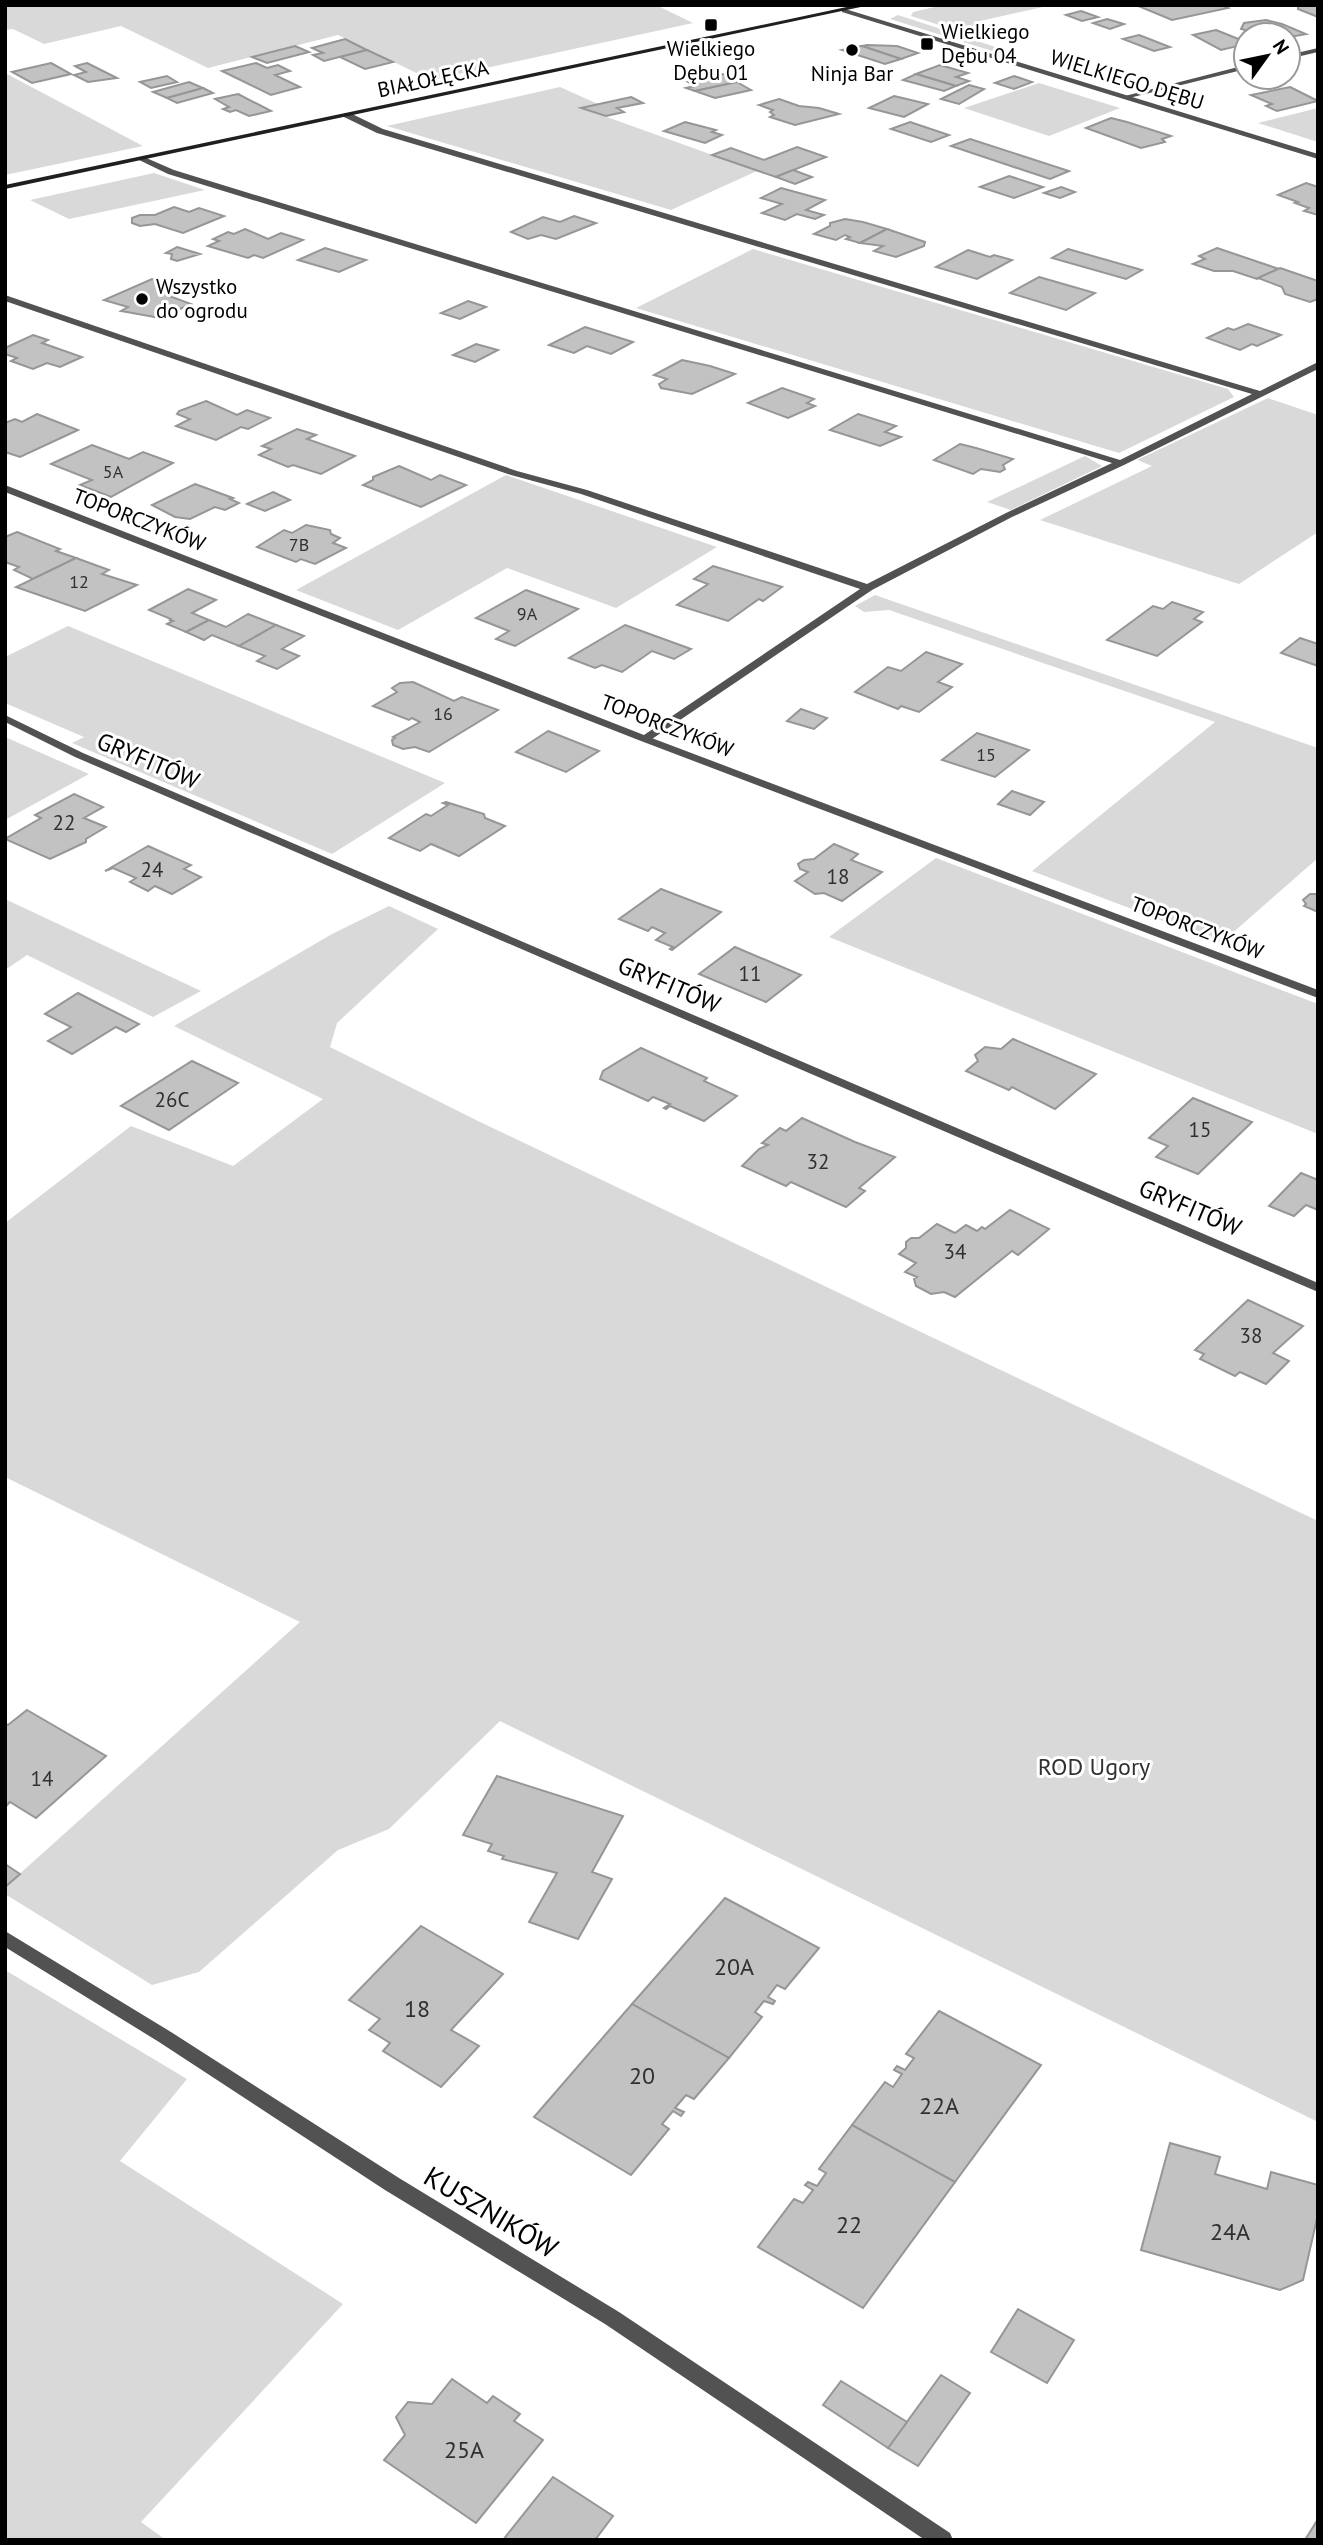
<svg xmlns="http://www.w3.org/2000/svg" width="1323" height="2545" font-family="'PT Sans',sans-serif">
	<rect width="100%" height="100%" fill="#fff"/>
	<!-- green -->
	<g fill="#d9d9d9">
		<path d="M5,5h651l37,18 -262,57 -93,-45 -130,33 -87,-42 -77,18 -31,-15 -8,1z"/>
		<path d="M943,5h109l-72,16 -3,16 -66,-21 2,-4z"/>
		<path d="M898,15l116,38 -9,2 -115,-36z"/>
		<path d="M5,73l138,73 -138,29z"/>
		<path d="M1039,83l81,25 -71,28 -85,-28z"/>
		<path d="M560,87l38,17 -16,4 175,63 -86,39 -284,-84z"/>
		<path d="M1318,108v34l-60,-19z"/>
		<path d="M154,173l51,17 -136,29 -39,-19z"/>
		<path d="M753,249l475,140 6,8 -115,56 -483,-145z"/>
		<path d="M1268,398l50,17v117l-79,52 -199,-64 112,-54 -15,-6z"/>
		<path d="M1085,456l17,10 -91,44 -24,-8z"/>
		<path d="M506,475l211,72 -101,61 -109,-40 -109,62 -102,-40z"/>
		<path d="M875,595l443,153v110l-97,85 -189,-72 183,-149 -326,-112 -25,2 -9,-6z"/>
		<path d="M68,626l377,157 -113,71 -260,-111 12,-6 -79,-34v-46z"/>
		<path d="M5,737l84,37 -84,46z"/>
		<path d="M936,858l382,146v130l-489,-197z"/>
		<path d="M5,899l196,92 -48,26 -126,-62 -22,15z"/>
		<path d="M389,906l49,23 -101,94 -7,24 148,74 840,400v601l-818,-401 -111,108 -51,21 -139,122 -47,13 -147,-91v-7l295,-265 -295,-145v-254l126,-97 102,40 90,-67 -149,-73 158,-92z"/>
		<path d="M5,1970l182,109 -67,82 223,143 -202,218 25,18h-161z"/>
	</g>
	<!-- building -->
	<g fill="#c2c2c2" stroke="#969696" stroke-width="2">
		<path d="M1136,5h85l7,3 -56,12z"/>
		<path d="M1298,5h20v12l-20,-8z"/>
		<path d="M1081,11l17,6 -16,4 -16,-6z"/>
		<path d="M1107,19l17,5 -14,5 -17,-6z"/>
		<path d="M1266,20l16,4 24,10 -11,2 -34,-1 -20,-6 3,-6z"/>
		<path d="M1216,30l30,12v2l-25,6 -28,-15z"/>
		<path d="M1139,35l31,12 -16,4 -31,-12z"/>
		<path d="M345,39l22,11 -43,11 -11,-6 10,-2 -11,-5z"/>
		<path d="M867,45l30,1 21,7 -17,6 -39,-13z"/>
		<path d="M295,46l14,6 -42,11 -15,-6z"/>
		<path d="M862,46l39,13 -16,5 -43,-14z"/>
		<path d="M367,50l26,12 -28,7 -25,-12z"/>
		<path d="M51,63l20,11 -39,9 -20,-11z"/>
		<path d="M87,63l30,15 -29,4 -14,-7 12,-3 -11,-6z"/>
		<path d="M256,63l11,5 11,-3 12,6 -15,4 25,12 -29,8 -49,-24z"/>
		<path d="M940,65l28,8 -12,4 13,4 -13,5 -40,-12z"/>
		<path d="M723,74l14,8 -42,9 -9,-3 9,-2 -7,-4z"/>
		<path d="M916,74l40,12 -12,5 -41,-11z"/>
		<path d="M167,76l10,6 -26,6 -11,-6z"/>
		<path d="M1014,76l18,6 -18,7 -19,-6z"/>
		<path d="M189,82l14,6 -36,10 -14,-6z"/>
		<path d="M737,82l14,8 -36,8 -20,-7z"/>
		<path d="M969,85l15,4 -25,15 -18,-5z"/>
		<path d="M1290,87l28,14 -41,10 -11,-5 6,-2 -21,-9z"/>
		<path d="M203,88l10,5 -36,10 -10,-5z"/>
		<path d="M238,94l33,17 -22,5 -13,-6 -6,2 -7,-3 6,-2 -14,-8z"/>
		<path d="M894,96l34,8 -24,13 -35,-9z"/>
		<path d="M631,97l12,6 -26,5 7,4 -18,4 -25,-8z"/>
		<path d="M779,99l20,7 20,2 20,6 -44,11 -25,-8 4,-2 -4,-3 3,-2 -14,-5z"/>
		<path d="M1111,118l16,4 44,14 -9,3 3,3 -24,6 -55,-20z"/>
		<path d="M685,122l31,8 -4,2 10,3 -17,8 -41,-12z"/>
		<path d="M910,122l39,13 -18,7 -40,-13z"/>
		<path d="M970,139l99,32 -19,8 -99,-33z"/>
		<path d="M797,147l29,10 -50,20 -64,-22 19,-7 33,12z"/>
		<path d="M793,170l19,7 -17,7 -19,-7z"/>
		<path d="M1009,176l34,11 -29,11 -34,-11z"/>
		<path d="M1306,183l12,4v28l-14,-4 5,-3 -14,-5 3,-1 -20,-7z"/>
		<path d="M1061,187l14,5 -15,6 -16,-5z"/>
		<path d="M781,188l44,12 -19,10 18,5 -9,4 -18,-5 -12,6 -23,-7 20,-9 -21,-6z"/>
		<path d="M174,207l15,5 10,-4 25,8 -41,17 -28,-9 -15,2 -8,-3v-5l8,-3h15z"/>
		<path d="M574,216l22,7 -40,16 -15,-4 -13,4 -17,-7 32,-15 17,5z"/>
		<path d="M845,219l18,3 24,7 -27,14 -14,-4 4,-2 -5,-2 -9,5 -22,-6 16,-8v-3z"/>
		<path d="M245,229l23,10 13,-6 22,7 -40,18 -9,-3 -6,3 -40,-12 11,-5 -6,-2 15,-7 6,2z"/>
		<path d="M887,229l38,13 -1,4 -28,11 -22,-6 9,-5 -23,-3z"/>
		<path d="M177,247l23,7 -23,7 -6,-2 1,-5 -6,-1z"/>
		<path d="M325,248l30,9 11,3 -27,12 -41,-12z"/>
		<path d="M1217,248l62,21 -22,10 -24,-8h-19l-21,-7 12,-5 -6,-3z"/>
		<path d="M1068,249l74,21 -16,9 -74,-21z"/>
		<path d="M968,250l22,7 4,-2 18,5 -35,19 -41,-12z"/>
		<path d="M1280,268l38,13v18l-8,3 -25,-8 -3,-7 -24,-9z"/>
		<path d="M1039,277l56,16 -29,17 -56,-17z"/>
		<path d="M152,279l35,12 -15,6 19,7 -31,14 -39,-7 7,-4 -24,-7z"/>
		<path d="M468,301l18,6 -26,12 -19,-6z"/>
		<path d="M1248,324l33,11 -24,11 -5,-2 -12,6 -33,-12 21,-10 6,2z"/>
		<path d="M585,327l48,15 -22,12 -24,-8 -13,7 -25,-8z"/>
		<path d="M33,335l15,5 -6,3 40,14 -22,10 -13,-4 -14,6 -22,-8 6,-3 -12,-4v-6z"/>
		<path d="M476,344l22,6 -23,12 -22,-7z"/>
		<path d="M682,360l28,6 25,8 -43,20 -31,-6 -2,-4 8,-5 -13,-4z"/>
		<path d="M782,388l32,11 -7,4 8,3 -27,12 -40,-15z"/>
		<path d="M206,401l31,14 10,-5 23,8 -22,11 -7,-2 -25,13 -40,-14 14,-7 -13,-5 2,-3z"/>
		<path d="M37,414l41,16 -58,27 -15,-5v-29l10,-4 7,3z"/>
		<path d="M858,414l38,12 -11,6 16,5 -21,9 -50,-16z"/>
		<path d="M297,429l19,6 -9,4 48,17 -34,18 -28,-9 -5,2 -29,-12 12,-6 -9,-3z"/>
		<path d="M960,444l16,4 37,11 -10,6 2,4 -5,3 -19,-3 -8,5 -39,-14z"/>
		<path d="M92,445l37,14 14,-7 30,11 -62,34 -31,-12 12,-5 -41,-16z"/>
		<path d="M399,466l32,14 9,-5 26,10 -45,22 -58,-22 10,-5v-3z"/>
		<path d="M195,484l38,14 -3,1 9,4 -14,7 -10,-3 -25,12 -15,-2 -23,-12z"/>
		<path d="M273,492l17,8 -25,11 -18,-7z"/>
		<path d="M306,525l24,5 1,4 9,4 -7,5 13,5 -31,16 -14,-5 -5,3 -39,-15 27,-17 8,3z"/>
		<path d="M17,532l43,17 -4,2 20,7 -43,21 -19,-9 5,-3 -14,-5v-25z"/>
		<path d="M76,558l33,12 -7,4 35,11 -52,26 -69,-24z"/>
		<path d="M713,566l69,21 -19,14 -4,-2 -31,22 -51,-16 31,-21 -14,-5z"/>
		<path d="M188,589l28,11 -24,13 17,7 -23,12 -19,-8 6,-3 -3,-1 1,-1 -22,-9z"/>
		<path d="M526,590l52,19 -63,37 -19,-7 13,-8 -33,-13z"/>
		<path d="M1172,602l31,10 -9,7 8,3 -45,34 -50,-16 46,-34 10,3z"/>
		<path d="M248,614l28,11 -37,21 -27,-11 -8,5 -18,-8 23,-12 17,7z"/>
		<path d="M276,625l28,11 -22,13 17,7 -22,13 -20,-8 8,-5 -26,-10z"/>
		<path d="M625,625l66,24 -17,10 -22,-8 -30,21 -20,-7 -7,3 -26,-10z"/>
		<path d="M1300,638l18,6v22l-37,-13z"/>
		<path d="M926,652l36,12 -24,18 14,5 -33,25 -18,-6 -3,3 -43,-17 33,-25 13,4z"/>
		<path d="M413,682l41,19 8,-4 36,13 -69,42 -14,-5 -12,2 -10,-4 -1,-5 3,-2 -2,-1 27,-15 -8,-4 -3,2 -36,-14 24,-14 -5,-4 8,-5z"/>
		<path d="M801,709l26,9 -13,11 -27,-8z"/>
		<path d="M548,731l51,20 -33,21 -50,-20z"/>
		<path d="M977,733l52,17 -34,27 -53,-17z"/>
		<path d="M1012,791l32,11 -14,13 -32,-11z"/>
		<path d="M74,794l29,13 -19,11 22,9 -20,12v3l-36,17 -45,-20 36,-21 -6,-3z"/>
		<path d="M446,802l38,12 1,4 20,8 -46,30 -28,-12 -11,7 -31,-13 37,-24 5,2 17,-11 -5,-2z"/>
		<path d="M834,844l24,10 -7,6 31,12 -40,29 -18,-8 -9,1 -20,-13 13,-9 -8,-3 -2,-5 6,-4 10,-1z"/>
		<path d="M148,846l43,19 -7,4 17,8 -29,17 -17,-8 -7,5 -18,-9 6,-4 -23,-10 -8,3z"/>
		<path d="M661,889l60,23 -49,38 -2,-1 3,-2 -17,-7 9,-7 -13,-6 -4,4 -29,-12z"/>
		<path d="M1310,894h8v18l-14,-6 2,-2 -3,-4z"/>
		<path d="M735,947l66,28 -35,27 -67,-28z"/>
		<path d="M78,993l27,14 34,17 -13,8 -10,-5 -44,27 -24,-13 23,-14 -26,-13z"/>
		<path d="M1013,1039l83,35 -41,35 -43,-22 -3,3 -43,-19 12,-10 -3,-6 10,-8 16,2z"/>
		<path d="M641,1048l66,30 -3,3 33,15 -33,25 -34,-15 -4,3 -2,-1 6,-4 -17,-7 -5,4 -48,-22 3,-8z"/>
		<path d="M192,1061l46,22 -69,47 -48,-24z"/>
		<path d="M1193,1098l59,24 -54,52 -42,-17 12,-11 -19,-8z"/>
		<path d="M802,1118l53,24 40,15 -36,31 6,3 -19,16 -55,-25 -5,4 -44,-20 17,-17 9,-4 -6,-2 18,-15 6,3z"/>
		<path d="M1301,1173l17,7v30l-12,-5 -12,11 -25,-10z"/>
		<path d="M1010,1210l39,19 -31,26 -6,-4 -57,46 -11,-5 -13,2 -15,-8 -2,-7 3,-2 -12,-5 11,-9 -17,-9 7,-6v-6l5,-4h8l18,-14 18,9 11,-8 11,6 5,-4 3,2z"/>
		<path d="M1248,1300l55,26 -30,27 16,8 -23,23 -26,-12 -5,4 -35,-17 4,-5 -9,-4z"/>
		<path d="M27,1710l79,46 -70,62 -26,-16 -5,5v-83l3,1z"/>
		<path d="M497,1776l126,40 -31,56 20,7 -34,60 -49,-17 28,-49 -55,-14 2,-3 -16,-5 4,-7 -29,-9z"/>
		<path d="M5,1864l15,10 -15,13z"/>
		<path d="M725,1898l94,50 -34,41 -8,-4 -9,12 7,4 -2,3 -9,-3 -9,11 7,5 -33,41 -97,-54z"/>
		<path d="M421,1926l82,48 -52,56 28,16 -38,41 -58,-36 7,-8 -21,-13 11,-11 -31,-19z"/>
		<path d="M632,2004l97,54 -35,41 -8,-4 -11,13 9,4 -3,4 -8,-5 -11,13 7,5 -38,46 -97,-58z"/>
		<path d="M939,2011l102,54 -86,117 -103,-57 33,-43 8,5 9,-13 -8,-4 3,-4 8,4 9,-12 -8,-4z"/>
		<path d="M852,2125l103,57 -92,126 -105,-61 36,-48 9,4 10,-13 -8,-5 3,-3 9,4 9,-13 -7,-4z"/>
		<path d="M1170,2143l50,14 -5,17 52,15 4,-17 47,13v29l-15,66 -23,10 -139,-40z"/>
		<path d="M1018,2309l56,31 -27,43 -56,-31z"/>
		<path d="M941,2375l29,18 -52,73 -30,-18z"/>
		<path d="M452,2379l35,24 6,-7 27,18 -6,7 29,19 -67,83 -92,-63 21,-25 -9,-18 12,-15 24,2z"/>
		<path d="M841,2381l66,41 -19,26 -65,-43z"/>
		<path d="M553,2477l60,39 -18,24h-92z"/>
		<path d="M1318,2519v21h-13z"/>
	</g>
	<g fill="none" stroke-linecap="round" stroke-linejoin="round">
		<!-- lane -->
		<g fill="#525252" fill-rule="evenodd">
			<path d="M1318,48v4l-30,7v-4z"/>
			<path d="M1246,65v4l-121,30 -4,-2z"/>
			<path d="M344,113h6l33,16 877,262 58,-29v7l-194,96 -112,52 -140,73 -223,151h-8v-4l219,-148 -279,-95 -70,-19 -506,-174v-6l512,176 70,19 280,94 139,-71 106,-50 -944,-289 -31,-15 7,-2 30,13 946,290 132,-66 -875,-261 -33,-16z"/>
		</g>
		<!-- street -->
		<g fill="#525252" fill-rule="evenodd">
			<path d="M842,8l476,146v5l-476,-147z"/>
			<path d="M5,485l644,252 669,253v8l-677,-257 -636,-249z"/>
			<path d="M5,715l78,38 1235,530v9l-1243,-535 -70,-35z"/>
			<path d="M5,1931l166,101 228,146 220,134 331,221 3,7h-28l-320,-216 -220,-134 -226,-148 -154,-95z"/>
		</g>
		<!-- secondary -->
		<path fill="#1f1f1f" fill-rule="evenodd" d="M856,5h14l-865,184v-4z"/>
	</g>
	<!-- markers -->
	<g fill="#000" stroke="#fff" stroke-width="2.5">
		<rect x="704" y="18" width="14" height="14" rx="3.5"/>
		<rect x="920" y="37" width="14" height="14" rx="3.5"/>
		<circle cx="852" cy="50" r="7"/>
		<circle cx="142" cy="299" r="7"/>
	</g>
	<g text-anchor="middle" stroke-width="6" stroke-linejoin="round" paint-order="stroke">
		<!-- far-number labels -->
		<g font-size="18" fill="#303030">
			<text x="113" y="478">5A</text>
			<text x="299" y="551">7B</text>
			<text x="79" y="588">12</text>
			<text x="527" y="620">9A</text>
			<text x="443" y="720">16</text>
			<text x="986" y="761">15</text>
		</g>
		<!-- far-poi labels -->
		<g font-size="21" fill="#000" stroke="#fff" text-anchor="start">
			<text x="941" y="39">Wielkiego<tspan x="941" dy="24">Dębu 04</tspan></text>
			<text x="711" y="56" text-anchor="middle">Wielkiego<tspan x="711" dy="24">Dębu 01</tspan></text>
			<text x="852" y="81" text-anchor="middle">Ninja Bar</text>
			<text x="156" y="294">Wszystko<tspan x="156" dy="24">do ogrodu</tspan></text>
		</g>
		<!-- far-street labels -->
		<g font-size="21" fill="#000" stroke="#fff">
			<text transform="translate(433 79) rotate(-12)" y="7">BIAŁOŁĘCKA</text>
			<text transform="translate(1127 80) rotate(17)" y="7">WIELKIEGO DĘBU</text>
			<text transform="translate(139 520) rotate(21)" y="7">TOPORCZYKÓW</text>
			<text transform="translate(667 726) rotate(21)" y="7">TOPORCZYKÓW</text>
			<text transform="translate(1197 928) rotate(21)" y="7">TOPORCZYKÓW</text>
		</g>
		<!-- number labels -->
		<g font-size="21" fill="#303030">
			<text x="64" y="830">22</text>
			<text x="152" y="877">24</text>
			<text x="838" y="884">18</text>
			<text x="750" y="981">11</text>
			<text x="172" y="1107">26C</text>
			<text x="1200" y="1137">15</text>
			<text x="818" y="1169">32</text>
			<text x="955" y="1259">34</text>
			<text x="1251" y="1343">38</text>
			<text x="42" y="1786">14</text>
		</g>
		<!-- street labels -->
		<g font-size="24" fill="#000" stroke="#fff">
			<text transform="translate(148 761) rotate(23)" y="8">GRYFITÓW</text>
			<text transform="translate(669 985) rotate(23)" y="8">GRYFITÓW</text>
			<text transform="translate(1190 1208) rotate(23)" y="8">GRYFITÓW</text>
		</g>
		<!-- park labels -->
		<g font-size="24" fill="#303030" stroke="#fff">
			<text x="1094" y="1775">ROD Ugory</text>
		</g>
		<!-- near-number labels -->
		<g font-size="24" fill="#303030">
			<text x="734" y="1975">20A</text>
			<text x="417" y="2017">18</text>
			<text x="642" y="2084">20</text>
			<text x="939" y="2114">22A</text>
			<text x="849" y="2233">22</text>
			<text x="1230" y="2240">24A</text>
			<text x="464" y="2458">25A</text>
		</g>
		<!-- near-street labels -->
		<g font-size="28" fill="#000" stroke="#fff">
			<text transform="translate(491 2212) rotate(31)" y="10">KUSZNIKÓW</text>
		</g>
	</g>
	<!-- border -->
	<rect width="1323" height="2545" fill="none" stroke="#000000" stroke-width="14"/>
	<!-- north arrow -->
	<g transform="translate(1267 56) rotate(57)"><circle r="33" fill="#ffffff" stroke="#999999" stroke-width="2"/>
	<path d="M0-5L12 26L0 18L-12 26Z" fill="#000000"/>
	<text y="-10" font-size="19" font-weight="bold" text-anchor="middle" fill="#000000">N</text>
	</g>
</svg>
